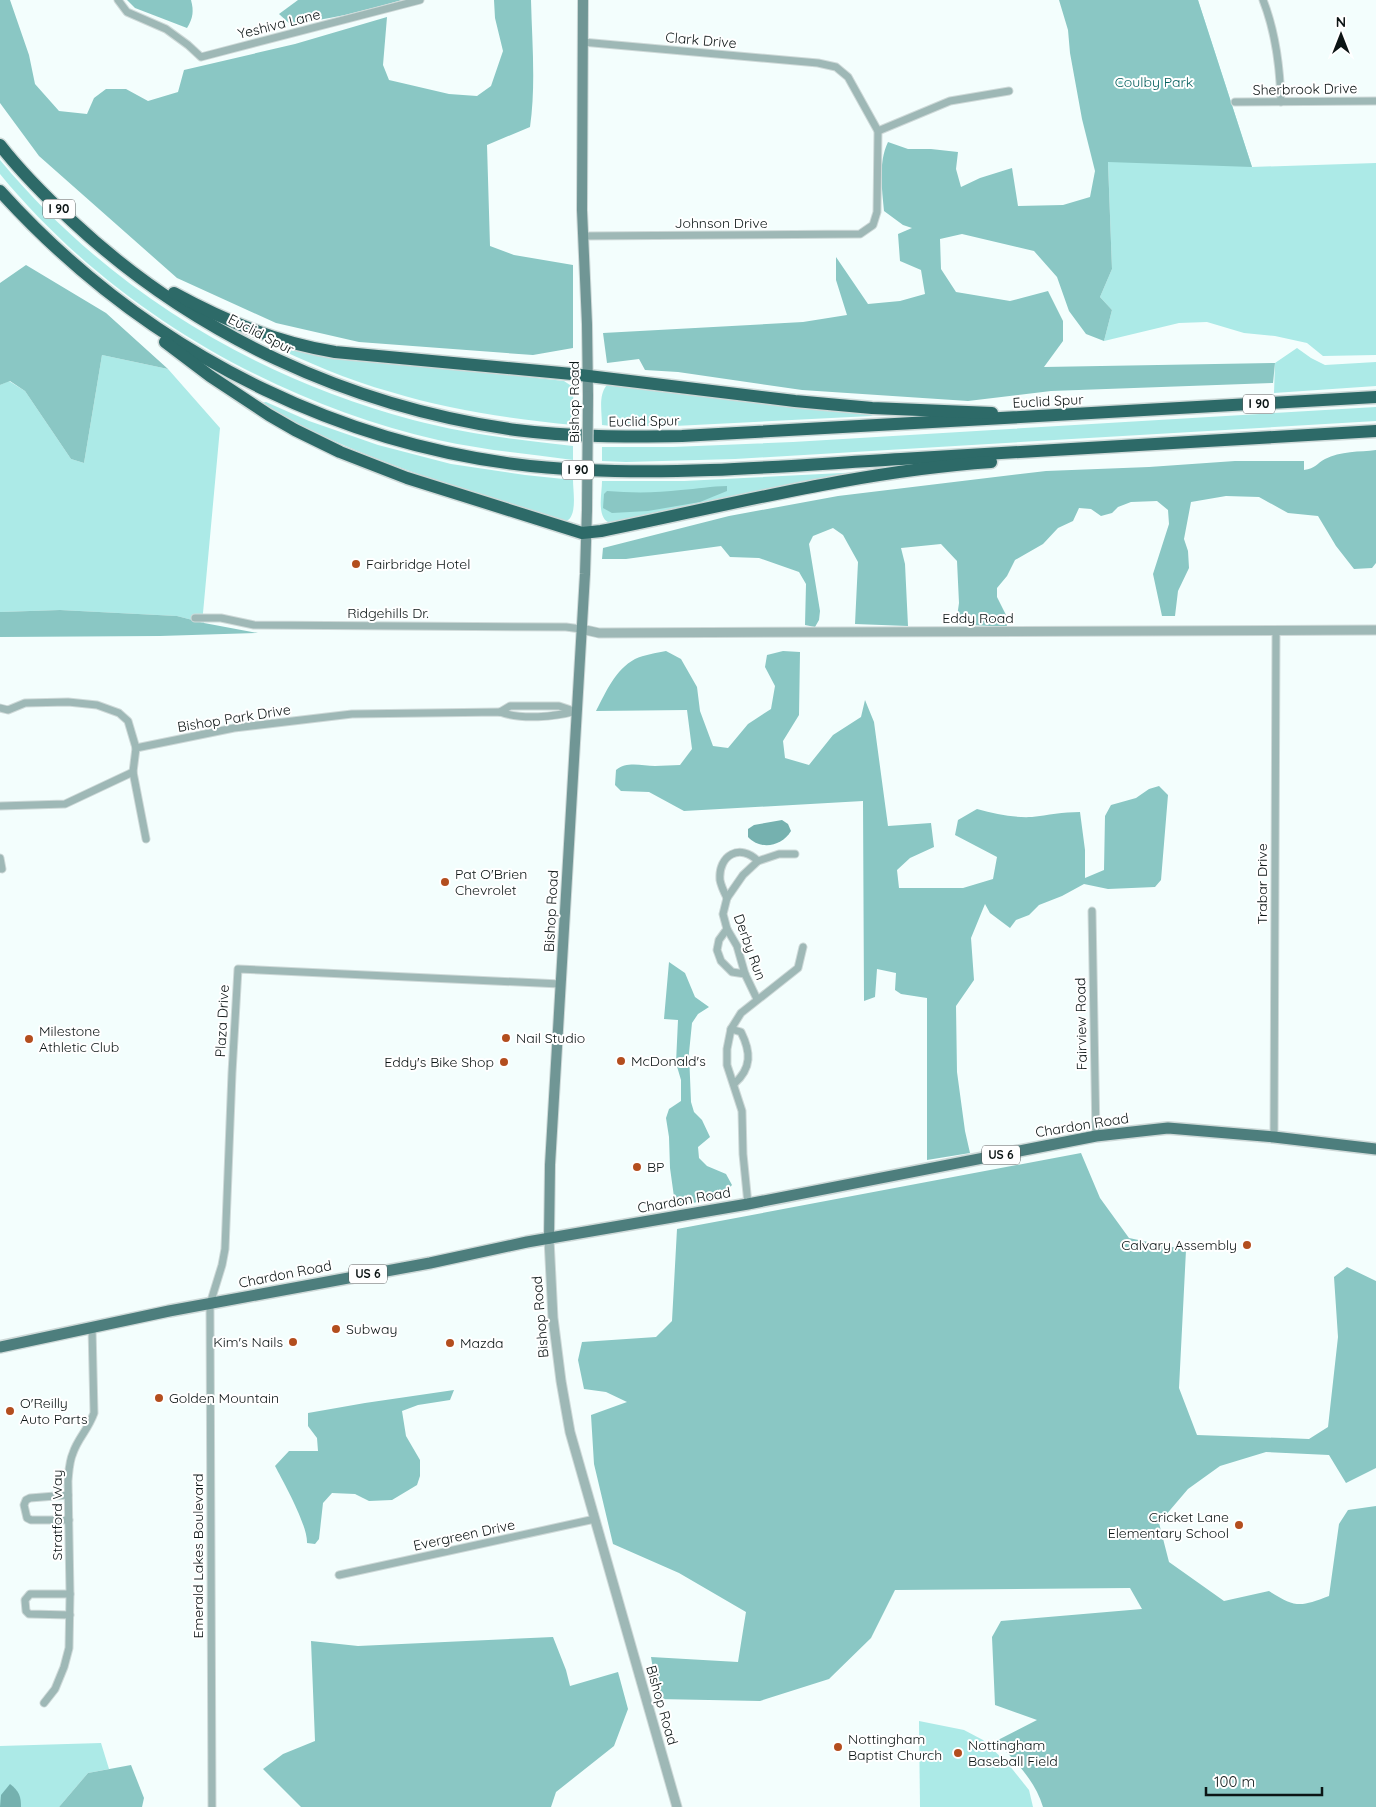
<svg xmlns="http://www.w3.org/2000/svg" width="1376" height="1807" font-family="Quicksand,sans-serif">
	<rect width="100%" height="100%" fill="#f3fefd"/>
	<!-- green -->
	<g fill="#aceae7">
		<path d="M1198,0l54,167 124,-4v192l-53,1 -16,-13 -32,-7 -31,-3 -37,-11 -28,1 -75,18 8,-31 -12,-13 12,-28 -4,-107z"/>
		<path d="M0,160c105,127 253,218 413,260 53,14 106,20 160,26v14c-45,-6 -90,-10 -135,-20 -166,-38 -329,-133 -438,-266z"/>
		<path d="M265,339l108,21 191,21 9,6 1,38c-62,-6 -124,-15 -183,-33 -44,-12 -86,-31 -127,-50z"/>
		<path d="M1297,348l14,10 14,7 51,-3v24l-102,7 1,-30z"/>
		<path d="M102,355l66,14 52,59 -17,185 1,10 -27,-7 -117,-6 -60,2v-227l9,-4 16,10 46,68 13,4z"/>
		<path d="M607,385l266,27v3l-2,1 -196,10h-64l-9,-1c0,-13 -4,-30 5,-40z"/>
		<path d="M266,402l43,19 69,24 73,19 74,11 48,5c0,12 5,37 -8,42 -78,-25 -156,-48 -231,-81 -26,-11 -52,-20 -74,-38z"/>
		<path d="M1376,407v14l-641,38 -109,3 -24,-1v-14h71l120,-5z"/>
		<path d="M862,472l-252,51c-14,-5 -8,-29 -8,-42h82z"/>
		<path d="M919,1721l45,9 19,10 26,25 20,25 4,17h-113z"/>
		<path d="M101,1743l8,26 -21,4 -29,34h-59v-61z"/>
	</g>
	<!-- forest -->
	<g fill="#8ac7c4">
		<path d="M0,0h10l19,55 6,29 24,27 28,3 7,-16 12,-9h20l22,12 30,-9 6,-22 111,-26 92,-27 -4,48 6,15 60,14 28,2 14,-10 12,-35 -8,-33 -1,-18h37c1,42 5,85 -1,127l-43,18 3,101 24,9 59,10v83l-40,7 -174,-13 -83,-19 -99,-45 -138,-122 -39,-53z"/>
		<path d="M127,0h64c3,11 2,18 -4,28l-52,-20z"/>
		<path d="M298,0h104c-38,11 -74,20 -112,24l-11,-10z"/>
		<path d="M1059,0h139l54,167 -144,-5 4,107 -12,28 12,13 -8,31 -18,-7 -17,-23 -12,-34 -23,-26 -72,-17 -22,5 1,30 15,23 54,9 38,-10 15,30v20l-19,26 231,-4 -2,20 -222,8 -83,10 -166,-11 -124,-18 -33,-2 -6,-11 -32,4 -4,-30 200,-11 44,-7 -11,-35v-23l32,47 32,-3 25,-7 -4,-24 -21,-9 -2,-27 14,-6 -9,-3 -19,-14c-2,-22 -6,-48 4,-69l20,7h23l27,3 -2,17 5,18 19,-9 32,-10 6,38 45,-1 27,-8 5,-26 -13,-52 -12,-66 -2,-23z"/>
		<path d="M26,265l80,48 62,56 -66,-14 -18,108 -13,-4 -46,-68 -15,-10 -10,4v-102z"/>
		<path d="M1376,450v113l-4,5 -18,1 -18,-23 -18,-30 -30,-3 -29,-16 -33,-1 -35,6 -7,37 4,12 1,17 -11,23 -3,25h-13l-9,-42 16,-50 -1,-14 -11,-9 -26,1 -13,5 -6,6 -11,3 -10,-7 -12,-1 -6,13 -15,7 -15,16 -28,16 -8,16 -10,12v9l9,18 1,12 -51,-3 3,-21 -2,-42 -16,-17 -40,4 4,16 3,62 -53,-2 3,-62 -15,-27 -10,-7 -20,8 -4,8 11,67 -1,9 -4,7 -10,-2 1,-41 -7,-12 -40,-14 -29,-1 -9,-11 -95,13h-24l1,-11 126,-32 109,-20 208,-25 103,-4 86,-6h69v9c12,-2 12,-6 21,-11 15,-8 35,-7 51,-9z"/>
		<path d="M727,486v5l-27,11 -52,9 -36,2 -9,-5 1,-14 3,-3c24,2 50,2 74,-1 16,-1 31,-4 46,-4z"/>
		<path d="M60,610l117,6 27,7 54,10 -98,3 -160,1v-25z"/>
		<path d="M666,651l15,8 16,28 3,24 13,35 15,2 20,-24 23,-15 4,-23 -10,-19 2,-12 16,-4 17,1 -1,63 -16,26 2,17 24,7 24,-30 28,-18 4,-17 9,22 14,104 43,-3 3,24 -24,11 -13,12 2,18h64l30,-9 4,-22 -42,-22 3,-15 19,-11c19,5 36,9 55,8 16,-2 31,-5 48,-5l5,38v28l19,-8 1,-54 6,-11 25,-7 13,-9 10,-3 9,9 -7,85 -6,7 -47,2 -24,-5 -22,12 -23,9 -10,10 -13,5 -6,8 -20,-15 -5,-9 -14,34 3,42 -18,26 1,66 8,59 5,22 -43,7v-162l-26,-4 -6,-4 1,-17 -19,-4 -2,28 -11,4 -1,-200 -179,10 -35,-19 -28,-1 -6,-6 1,-15c11,-9 26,-4 39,-4 8,0 17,-1 25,-1l12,-16 -5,-39 -91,1c10,-19 19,-41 39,-52 9,-4 21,-6 31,-8z"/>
		<path d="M669,962l16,11 10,24 14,10 -11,7 -6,9 -3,30 2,49 3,10 8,8 8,17 -12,10 1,11 8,8 19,8 6,11 -8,9 -34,10h-15l-5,-36 -1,-31 -3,-19 3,-9 12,-8v-21l-5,-17 2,-43 -14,-1z"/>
		<path d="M1081,1153l19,45 29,40 57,12 -7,138 18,47 112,4 19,-12 10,-90 -4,-60 13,-10 29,14v187l-30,15 -17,-28 -63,-3 -46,14 -32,23 -29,34 10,39 55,39 45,-10c27,17 31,16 60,5l10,-72 9,-14 28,-4v301h-333c-8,-27 -28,-46 -47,-66l41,-21 -42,-15 -3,-68 9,-16 141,-12 -12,-21 -235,2 -24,48 -42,41 -69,22 -102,-2 -7,-42 87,5 8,-50 -67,-39 -66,-29 -19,-80 -3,-49 36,-13 -21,-10 -22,-3 -6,-29 4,-18 74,-5 16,-16 5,-92z"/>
		<path d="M454,1390l-4,10 -32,5 -16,6 4,25 14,24v16l-3,9 -25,15 -23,1 -14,-7 -23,-1 -9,10 -4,36 -4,5 -8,-1c1,-17 -23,-60 -32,-77l14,-15h29l-1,-13 -9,-12v-13l57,-10z"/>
		<path d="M553,1637l13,33 4,16 48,-14 10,37 -14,37 -58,46 -5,15h-250l-38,-38 20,-15 32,-13 -4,-100 47,5z"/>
		<path d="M131,1765l13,33 -2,9h-83l29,-34z"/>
	</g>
	<!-- water -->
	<g fill="#75b1af">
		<path d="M782,820l6,4 3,7c-9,15 -30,20 -43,6v-8l6,-4z"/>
		<path d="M10,1784c9,7 11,12 11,23h-21l1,-12z"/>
	</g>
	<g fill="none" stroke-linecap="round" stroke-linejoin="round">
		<defs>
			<g id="minor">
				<path d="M118,0l9,12 39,17 22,16 13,12 219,-57"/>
				<path d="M1263,0c13,33 17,66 18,102"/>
				<path d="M582,42l236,21 18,4 12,10 30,54 -1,81 -4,13 -13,9 -277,2"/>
				<path d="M1235,102l141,-1"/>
				<path d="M878,131l72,-30 59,-10"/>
				<path d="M195,618h26l33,7 312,2 15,2"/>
				<path d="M0,708l8,2 17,-7 43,-1 29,3 22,8 9,8 8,27 98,-20 118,-14 148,-2c22,8 54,5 76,-1"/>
				<path d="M500,712l10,-6h49l15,5"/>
				<path d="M136,748l-3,24 13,67"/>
				<path d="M0,806l65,-2 68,-32"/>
				<path d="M0,858l2,11"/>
				<path d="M727,898c-3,-6 -6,-12 -7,-18 -2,-25 20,-37 38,-19"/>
				<path d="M1092,911l4,225"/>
				<path d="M727,929l-8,11 -2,10 4,11 11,11 13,2"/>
				<path d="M757,999l-12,-25 -8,-28 -10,-17 -4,-15 4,-16 16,-23 15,-14 21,-7h16"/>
				<path d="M731,1029l10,3c10,20 11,36 -7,52"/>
				<path d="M1274,1137l2,-507"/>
				<path d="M748,1204l-5,-50 -1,-43 -15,-46v-16l4,-20 10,-16 57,-45 5,-21"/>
				<path d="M68,1495l-38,3 -4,2 -2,5 3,13 4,2h38"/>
				<path d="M339,1575l256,-56"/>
				<path d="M70,1615l-41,-1 -3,-3 -1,-11 5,-6h40"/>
				<path d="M44,1703l11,-14 9,-22 5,-19 1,-54 -2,-113c1,-10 1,-19 5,-28 5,-15 15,-23 21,-40l-2,-86"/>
				<path d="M212,1807l-2,-503 12,-39 3,-16 7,-176 6,-104 322,15"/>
			</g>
			<g id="tertiary">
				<path d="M581,629l18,4 777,-3"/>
				<path d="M549,1239l4,79 8,63 9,51 107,375"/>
			</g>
			<g id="secondary">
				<path d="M583,0l-1,210 5,114 1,72"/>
				<path d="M549,1239l1,-74 35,-591 2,-64"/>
			</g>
			<path id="primary" d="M0,1347l169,-36 261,-48 97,-21 221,-38 348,-68 72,-8 106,9 102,12"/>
			<g id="motorway">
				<path d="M0,145c21,27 46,52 72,76 122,114 278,186 444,209 55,7 110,7 166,6l694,-39"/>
				<path d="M0,191c151,167 360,270 586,279 105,5 210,-5 315,-11 158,-9 317,-19 475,-28"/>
				<path d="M174,293c51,28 103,50 161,59l237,22 223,27 77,7 120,5"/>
				<path d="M165,342l45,34 59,39 26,15 45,22 67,26 175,55 19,-2c128,-26 259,-60 390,-69"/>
			</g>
		</defs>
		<!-- minor casing -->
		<use href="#minor" stroke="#ced9d8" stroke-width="9"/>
		<!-- tertiary casing -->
		<use href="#tertiary" stroke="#ced9d8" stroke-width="11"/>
		<!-- secondary casing -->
		<use href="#secondary" stroke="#ced9d8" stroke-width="12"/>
		<!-- primary casing -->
		<use href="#primary" stroke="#ced9d8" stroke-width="14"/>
		<!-- motorway casing -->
		<use href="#motorway" stroke="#ced9d8" stroke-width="15"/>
		<!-- minor -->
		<use href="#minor" stroke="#9eb8b6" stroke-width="7"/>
		<!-- tertiary -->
		<use href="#tertiary" stroke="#9eb8b6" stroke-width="9"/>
		<!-- secondary -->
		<use href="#secondary" stroke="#709695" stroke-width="10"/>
		<!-- primary -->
		<use href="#primary" stroke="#4d7e7d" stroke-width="11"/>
		<!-- motorway -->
		<use href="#motorway" stroke="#2d6a68" stroke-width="12"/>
		<defs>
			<path id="secondary-bridge" d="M587,510l1,-114"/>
		</defs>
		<!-- secondary-bridge casing -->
		<use href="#secondary-bridge" stroke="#ced9d8" stroke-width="12" stroke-linecap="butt"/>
		<!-- secondary-bridge -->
		<use href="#secondary-bridge" stroke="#709695" stroke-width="10"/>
	</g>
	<!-- markers -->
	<g fill="#b34e1e" stroke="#fff" stroke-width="2">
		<circle cx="356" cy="564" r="5"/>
		<circle cx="445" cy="882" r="5"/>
		<circle cx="506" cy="1038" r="5"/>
		<circle cx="29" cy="1039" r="5"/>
		<circle cx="621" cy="1061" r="5"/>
		<circle cx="504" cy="1062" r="5"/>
		<circle cx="637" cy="1167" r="5"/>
		<circle cx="1247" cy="1245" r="5"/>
		<circle cx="336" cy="1329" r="5"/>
		<circle cx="293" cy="1342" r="5"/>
		<circle cx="450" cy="1343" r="5"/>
		<circle cx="159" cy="1398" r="5"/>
		<circle cx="10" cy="1411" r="5"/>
		<circle cx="1239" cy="1525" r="5"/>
		<circle cx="838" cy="1747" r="5"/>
		<circle cx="958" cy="1753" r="5"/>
	</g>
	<g text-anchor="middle" stroke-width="4" stroke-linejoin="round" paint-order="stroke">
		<!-- shield labels -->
		<g fill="#fff" stroke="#555b5b" stroke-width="1">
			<rect x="43" y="199.5" width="32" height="19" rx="4"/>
			<rect x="1243" y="394.5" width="32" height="19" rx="4"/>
			<rect x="562" y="460.5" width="32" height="19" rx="4"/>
			<rect x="982" y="1145.5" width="38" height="19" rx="4"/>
			<rect x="349" y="1264.5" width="38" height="19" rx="4"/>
		</g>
		<g font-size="12" font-weight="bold" fill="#0c1515">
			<text x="59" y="213">I 90</text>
			<text x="1259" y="408">I 90</text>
			<text x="578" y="474">I 90</text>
			<text x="1001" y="1159">US 6</text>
			<text x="368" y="1278">US 6</text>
		</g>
		<!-- street labels -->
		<g font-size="14" fill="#0c1515" stroke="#fff">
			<text transform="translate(279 24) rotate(-14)" y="5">Yeshiva Lane</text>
			<text transform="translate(701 40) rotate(5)" y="5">Clark Drive</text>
			<text transform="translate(1305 89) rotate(-1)" y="5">Sherbrook Drive</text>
			<text x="721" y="228">Johnson Drive</text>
			<text transform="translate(261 334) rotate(27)" y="5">Euclid Spur</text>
			<text transform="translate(1048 401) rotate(-3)" y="5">Euclid Spur</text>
			<text transform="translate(574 402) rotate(-90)" y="5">Bishop Road</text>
			<text transform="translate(644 421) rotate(-1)" y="5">Euclid Spur</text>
			<text x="388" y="618">Ridgehills Dr.</text>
			<text x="978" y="623">Eddy Road</text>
			<text transform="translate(234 718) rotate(-9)" y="5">Bishop Park Drive</text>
			<text transform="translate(1262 884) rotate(-90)" y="5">Trabar Drive</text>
			<text transform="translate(551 911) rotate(-87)" y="5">Bishop Road</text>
			<text transform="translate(750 947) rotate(70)" y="5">Derby Run</text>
			<text transform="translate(222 1021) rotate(-87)" y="5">Plaza Drive</text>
			<text transform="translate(1081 1024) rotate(-91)" y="5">Fairview Road</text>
			<text transform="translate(1082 1125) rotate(-9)" y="5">Chardon Road</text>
			<text transform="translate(684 1200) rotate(-10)" y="5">Chardon Road</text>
			<text transform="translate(285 1274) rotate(-11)" y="5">Chardon Road</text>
			<text transform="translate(540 1317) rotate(-95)" y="5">Bishop Road</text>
			<text transform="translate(57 1515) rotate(-90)" y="5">Stratford Way</text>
			<text transform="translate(464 1535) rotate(-12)" y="5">Evergreen Drive</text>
			<text transform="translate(198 1556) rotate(-90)" y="5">Emerald Lakes Boulevard</text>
			<text transform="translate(662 1705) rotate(74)" y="5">Bishop Road</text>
		</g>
		<!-- park labels -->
		<g font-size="14" fill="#025e5c" stroke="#fff">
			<text x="1154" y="87">Coulby Park</text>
		</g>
		<!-- poi labels -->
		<g font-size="14" fill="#0c1515" stroke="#fff" text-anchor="start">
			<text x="366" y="569">Fairbridge Hotel</text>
			<text x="455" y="879">Pat O'Brien<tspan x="455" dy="16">Chevrolet</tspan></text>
			<text x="39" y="1036">Milestone<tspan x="39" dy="16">Athletic Club</tspan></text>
			<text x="516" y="1043">Nail Studio</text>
			<text x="631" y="1066">McDonald's</text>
			<text x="494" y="1067" text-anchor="end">Eddy's Bike Shop</text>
			<text x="647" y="1172">BP</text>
			<text x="1237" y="1250" text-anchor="end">Calvary Assembly</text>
			<text x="346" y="1334">Subway</text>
			<text x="283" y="1347" text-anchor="end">Kim's Nails</text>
			<text x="460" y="1348">Mazda</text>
			<text x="169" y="1403">Golden Mountain</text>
			<text x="20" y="1408">O'Reilly<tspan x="20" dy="16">Auto Parts</tspan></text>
			<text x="1229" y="1522" text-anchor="end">Cricket Lane<tspan x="1229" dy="16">Elementary School</tspan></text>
			<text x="848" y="1744">Nottingham<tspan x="848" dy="16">Baptist Church</tspan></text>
			<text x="968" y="1750">Nottingham<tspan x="968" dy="16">Baseball Field</tspan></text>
		</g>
	</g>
	<!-- north arrow -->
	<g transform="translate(1341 35)" stroke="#ffffff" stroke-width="4" paint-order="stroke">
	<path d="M0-4L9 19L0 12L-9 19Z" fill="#0c1515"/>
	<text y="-8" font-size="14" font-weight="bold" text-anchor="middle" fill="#0c1515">N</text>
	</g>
	<!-- scale -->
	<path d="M1206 1787v8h116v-8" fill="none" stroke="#0c1515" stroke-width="2.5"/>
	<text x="1214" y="1787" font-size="15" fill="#0c1515" stroke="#ffffff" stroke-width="4" paint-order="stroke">100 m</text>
</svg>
